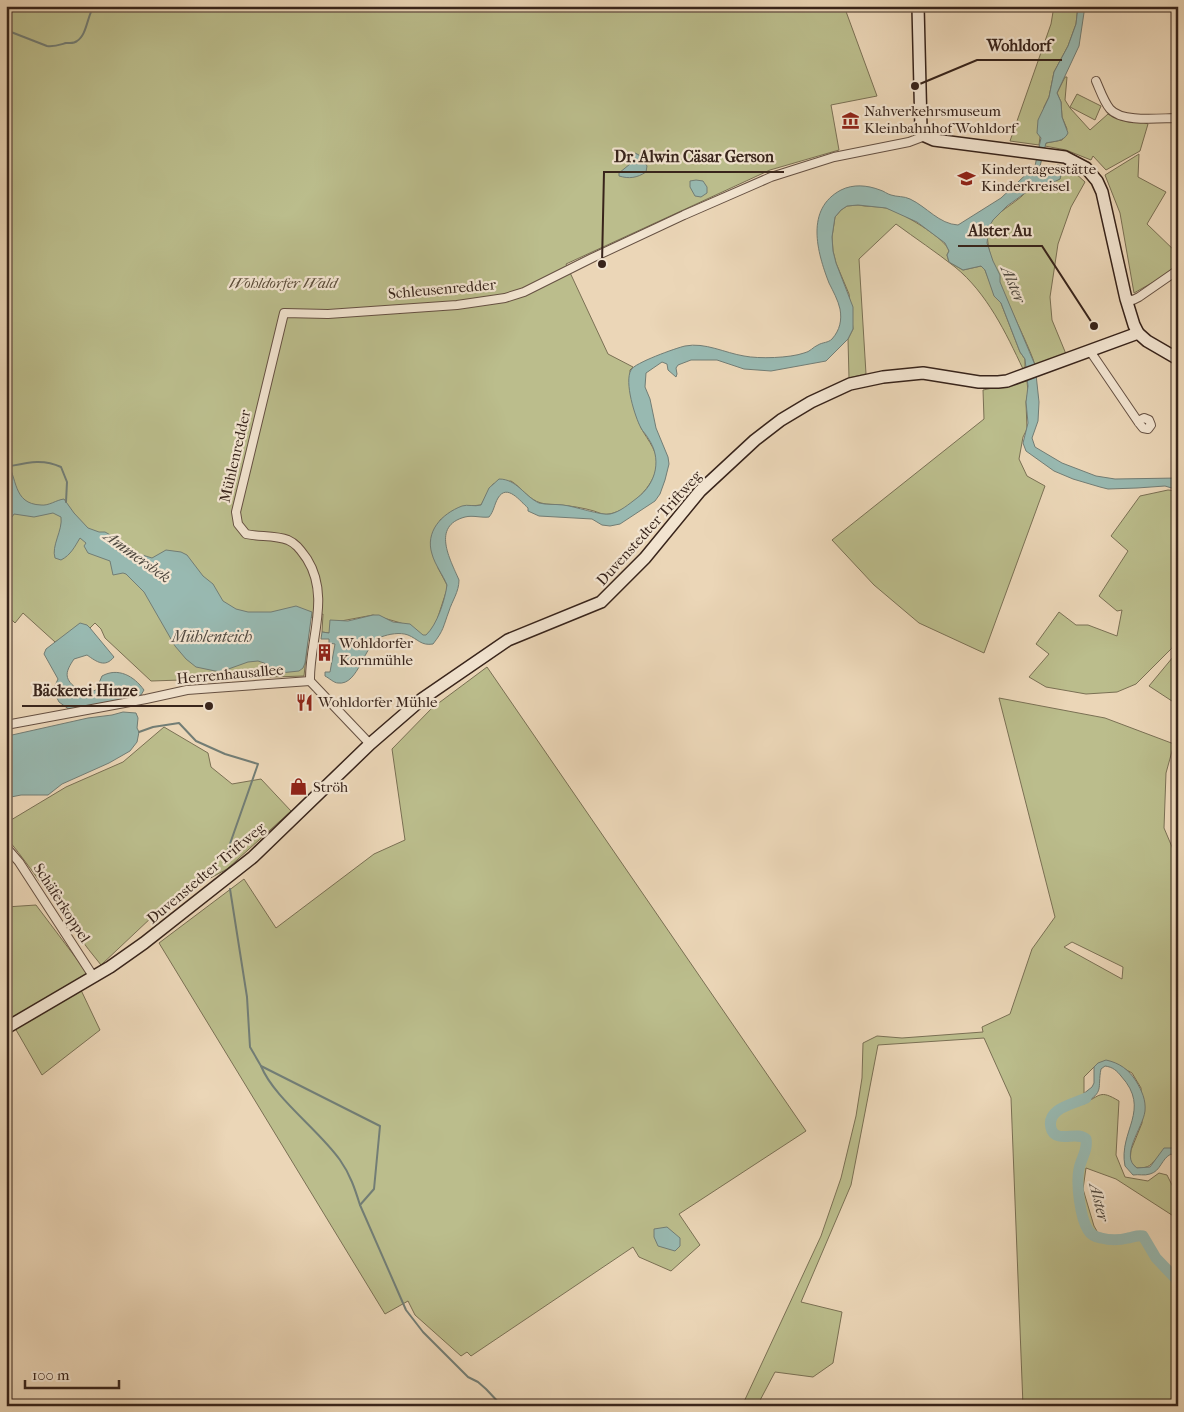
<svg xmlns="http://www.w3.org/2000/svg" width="1184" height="1412" font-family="'IM FELL French Canon',serif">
	<rect width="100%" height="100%" fill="#ebd6b7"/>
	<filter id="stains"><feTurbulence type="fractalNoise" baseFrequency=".004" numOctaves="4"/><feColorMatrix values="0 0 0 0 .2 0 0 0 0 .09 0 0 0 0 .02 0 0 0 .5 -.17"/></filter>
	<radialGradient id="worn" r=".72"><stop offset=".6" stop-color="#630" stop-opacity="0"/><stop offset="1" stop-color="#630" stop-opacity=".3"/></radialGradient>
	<!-- green -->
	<g fill="#bbbd8c" stroke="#7a7054" fill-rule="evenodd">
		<path d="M6,6h838l33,90 -46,9 8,45 -69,20 -204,94 42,90 25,13 -3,3c1,19 2,35 9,53 5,14 18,24 18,41 -1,21 -28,47 -48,50 -6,1 -9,-1 -15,-3 -10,-3 -23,-5 -33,-6 -7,-1 -13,0 -20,-2 -12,-3 -20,-16 -30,-22l-18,3 -12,21 -11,1 -17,5 -13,9 -2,48 9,17v4l-11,34 -11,15 -24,-15 -28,-8 -32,6 -12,12 -7,-1 1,-18 -13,4 -6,58 -153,5 -46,-43 -4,-9 -6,-6 -5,5 -2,-2 -33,16 -32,-29 -8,10 -9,-9z"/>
		<path d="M1054,6h24l-2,18 -8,22 -14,26 -5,25 -5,10 -5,38 -29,-4 41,-117z"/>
		<path d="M1065,77h2l-2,23 5,8 20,22 18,-16c12,9 27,4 40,10l-8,27 -34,19 -13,-14 -2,4 -25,-10 -21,-4 1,-3 16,-3 5,-11 -5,-12 -1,-15 -4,-9z"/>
		<path d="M1077,94l24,12 -6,14 -25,-13z"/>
		<path d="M1139,154l-1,23 28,15 -19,32 31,30v9l-14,13 -30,17 -14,-80 -15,-38z"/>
		<path d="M1063,166l11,6 11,10 -14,25 -13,37 -8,53 2,23 14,34 -31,11c-9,-30 -57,-112 -46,-139 6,-12 18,-18 28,-26 5,-3 9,-9 14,-12 8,-6 19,-7 29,-9z"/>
		<path d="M858,205c9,2 19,1 28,3 13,3 60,30 63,43l-2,4 2,7 14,8 18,-4 4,4 11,28 5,5 19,49 5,7v9l-2,1c-17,-36 -36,-76 -68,-102 -19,-15 -40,-29 -59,-43l-37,35 7,115 -17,4 -1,-39 5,-10 -4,-35 -13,-31 -3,-12 -1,-14 3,-20 6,-7 6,-4z"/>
		<path d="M1027,381l1,11 -2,10 1,27 -4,8 -4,22 8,17 18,10 -61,167 -65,-30 -45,-38 -42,-45 152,-121 -1,-29z"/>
		<path d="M1168,490l10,1v142l-6,15 -36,36 -19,8 -31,2 -40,-7 -17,-10 20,-23 -13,-10 23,-32 17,13h12l29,11 5,-26 -5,1 -18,-15 29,-45 -17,-15 29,-40z"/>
		<path d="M1178,651v54l-29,-19z"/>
		<path d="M487,667l319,464 -127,83 21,31 -29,26 -32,-14 -6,-10 -162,109 -4,-4 -6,4 -46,-41 -7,-14 -23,13 -226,-371 85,-64 32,49 98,-74 31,-14 -13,-91 40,-41z"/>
		<path d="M999,698l106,20 69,26 -8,29 -2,55 14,33v188l-5,11 5,14v77l-5,-3c-5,3 -10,6 -14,9 -10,8 -8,11 -22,11l-7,-6 1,-12 11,-27 -1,-35 -9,-15 -16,-9 -22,3 -10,10v26c17,-7 15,-14 35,-2l-3,54 9,22 23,4 11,-8 8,2 11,22v22l-62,-40 -30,-11 -3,21 11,37 7,12c8,1 17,2 25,1 7,-1 11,-4 17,-3l22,32 13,13v125h-155l-12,-308 -27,-60 -106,7 -27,140 -50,117 41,10 -9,51 -20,14 -38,-5 -18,34h-15l79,-170 20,-58 15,-62 6,-38 1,-35 14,-7 25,2 81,-6 -1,-5 28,-13 22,-65 23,-32zM1072,942l51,25 -1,12 -58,-32z"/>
		<path d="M164,727l44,26 3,14 21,17 29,-5 30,32 -64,58 -57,31 -69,65c-34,-41 -61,-87 -95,-128v-14l60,-36 57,-25z"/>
		<path d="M36,905l52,69 -82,48v-115z"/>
		<path d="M80,988l20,42 -58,45 -27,-47z"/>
	</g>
	<!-- water -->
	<g fill="#98b9b1" stroke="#727d75">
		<path d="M1078,6h7l-6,40 -22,47 4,9 1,15 6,16c-4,9 -14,8 -22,10l-7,27 4,6 11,-3 3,-8 6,1 -3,13 -10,5 -11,-1 -32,23 -14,14 -4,7 -2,16 6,18 7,14v7l35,83 4,37 -1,19 -6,17 3,9 27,16 34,13 19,3 63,-1v12l-13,-4 -28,2 -29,1 -8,-2 -27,-8 -19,-8 -28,-20 -3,-8 5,-20 -2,-21 2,-16 -3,-27 -5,-7 -19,-49 -7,-7 -9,-26 -4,-4 -18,4 -14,-8 -2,-7 2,-4 -4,-8 -28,-21 -31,-14 -28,-3 -11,1 -6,4 -6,7 -3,20 1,14 3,12 17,44v22l-5,10 -22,22 -55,10 -27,-2 -27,-9h-26l-13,5 -2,3 1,6 -1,3 -8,-7 -1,-6 -5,-2 -16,11 -1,14 5,12 6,29 12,29 1,7 -4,16 -5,14 -5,7 -35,23 -10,2 -8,-1 -10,-6 -53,-3 -11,-5v-3c-8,-7 -21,-25 -30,-10 -4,7 -4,13 -9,19 -8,1 -16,-2 -24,0 -34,9 -15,42 -6,63 0,12 -7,21 -10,31 -6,16 -5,19 -16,33 -12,2 -15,-5 -25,-9 -8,-3 -19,-1 -27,2 -17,6 -22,49 -43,46 -4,0 -9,-5 -13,-7v-4h5l5,-28 -6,-1v-4h-8l1,-7 7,1 1,-13 18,1 25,-6h6l14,7 17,2 13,11h3c11,-10 19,-35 21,-50 -4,-10 -12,-20 -15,-31 -7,-22 9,-40 30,-48 6,-2 12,1 19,-1l8,-17 10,-9c18,0 25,17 40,24 8,2 16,1 24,2 11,1 39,11 47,9 10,-2 19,-10 27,-16 20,-15 25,-40 11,-60 -2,-4 -5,-6 -7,-10 -6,-11 -17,-46 -10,-58 3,-7 45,-22 54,-24 20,-4 40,7 59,10 15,3 46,2 60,-3 6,-1 9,-6 14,-8 5,-3 10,-2 14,-6 8,-9 10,-19 8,-30 -2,-9 -7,-18 -11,-26 -12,-31 -24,-74 12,-93 12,-6 26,-5 39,0 4,1 7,4 11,5 6,2 13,1 19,4 17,8 29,25 48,26l43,-27 34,-32 6,-28 -4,-5 1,-13 11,-23 5,-25 14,-26 8,-22z"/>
		<path d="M635,153l4,2 8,11 -1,6c-9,6 -17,7 -27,4v-3l11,-9 1,-7z"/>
		<path d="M696,180l7,1 4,6v6l-6,4 -6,-1 -5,-9v-6z"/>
		<path d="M6,461c12,16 6,43 35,44 8,1 15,-5 23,-6l10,14 14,15 11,4h6l9,5 6,5 2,6 9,4h5l3,2 13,4 14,-8 15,2 6,3 16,21 10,8 10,17 13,8 12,3h23l25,-6 16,6 -7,51 -2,5 -4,3 -19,2 -16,-10 -6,-2 -10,1 -28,10 -24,-5 -10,-8 -11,-13 -31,-54 -18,-18 -3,-1 -10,2 -3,-14 -22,-8 -4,-7 2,-3 -6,-5c-5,8 -9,17 -19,22l-6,-2c-4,-12 8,-28 6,-41l-8,-4 -19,4 -20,-3 -2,3 -4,-1 -2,-2z"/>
		<path d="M80,623l7,2 3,3 24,29c-9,11 -17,5 -27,-2l-13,4c-8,12 -11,19 2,29 7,5 11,5 20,2l6,-14c16,-9 32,0 42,14l-3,5 -71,15 -11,-8 -6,-12 5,-11 -14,-25 2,-5z"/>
		<path d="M123,712l13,1 2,5 -1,10 2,4 -2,10 -7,9 -21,12 -47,21 -14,11h-27l-15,3v-57l6,-6 76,-17 24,-3z"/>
		<path d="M1106,1060c14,3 23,10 30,21 6,10 10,19 9,30 -2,17 -26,45 -8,57l13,-1 14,-19h9l5,3v8l-7,-5c-10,5 -10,17 -21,20 -6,2 -11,0 -17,1l-8,-9c-7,-35 27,-56 -4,-90 -4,-5 -8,-9 -16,-10l-4,3c-4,20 4,22 -17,35l-11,-2 19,-15 2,-4v-16l4,-4z"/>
		<path d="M667,1227l13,11v8l-5,5 -17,-5 -4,-9v-8z"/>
	</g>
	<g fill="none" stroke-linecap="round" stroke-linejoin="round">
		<!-- stream -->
		<g stroke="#727d75" stroke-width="2">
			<path d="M11,32l36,14c7,1 12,-1 19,-3 4,0 8,1 11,-2 10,-6 10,-25 17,-35"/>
			<path d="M6,467c20,-4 36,-9 55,0l6,15 -1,20"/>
			<path d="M139,732l14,-5 26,-4 17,18 29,13 33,10 -33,94"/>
			<path d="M230,889l17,108 3,50 11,19 119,60 -6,63 -14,16 46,105 17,22 45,45 10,5 8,7 16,17"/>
			<path d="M261,1066c13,32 58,64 79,94 10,14 15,29 20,45"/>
		</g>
		<!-- river -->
		<path stroke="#98b9b1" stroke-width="11" d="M1086,1098c-12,6 -40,10 -35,30 1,5 4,7 8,8 9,2 20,-3 27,3 2,12 -5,19 -7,30 -3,15 1,48 9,61 3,5 7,7 13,8 8,2 19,2 27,0 6,-1 9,-3 15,-2l13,22 22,23"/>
		<defs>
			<g id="street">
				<path d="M1096,81c4,9 8,21 14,28 12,14 50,9 68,9"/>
				<path d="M1126,299l7,1 6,-3 39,-27"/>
				<path d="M1090,351l49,72 4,5 5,1 3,-4 -2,-5 -5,-2 -4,2 -1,3"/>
				<path d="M6,725l140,-26 41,-9 123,-9"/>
				<path d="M370,744l-60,-63c-1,-40 21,-84 -3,-122 -6,-8 -10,-15 -19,-19 -13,-5 -29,-3 -42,-6l-8,-10 -2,-12 48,-199 44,1 129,-9 48,-7 19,-6 68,-34 92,-43 87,-38 63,-20 75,-15 16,-6"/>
				<path d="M6,847l13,15 74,114"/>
			</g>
			<g id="secondary">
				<path d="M918,6l3,123 4,7 9,4 131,17 21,11 11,13 5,11 24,107 8,26 4,8 9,8 31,18"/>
				<path d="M6,1028l104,-61 34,-24 109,-86 117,-113 52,-45 86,-59 93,-38 44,-44 55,-67 55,-51 26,-20 30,-18 39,-18 33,-7 40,-4 56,9h19l9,-1 131,-48"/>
			</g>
		</defs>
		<!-- street casing -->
		<use href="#street" stroke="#655042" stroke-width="10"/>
		<!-- secondary casing -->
		<use href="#secondary" stroke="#38241b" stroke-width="14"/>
		<!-- street -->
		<use href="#street" stroke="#f2e4d0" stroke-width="8"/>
		<!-- secondary -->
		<use href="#secondary" stroke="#f2e4d0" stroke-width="11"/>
	</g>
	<!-- icons -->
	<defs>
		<symbol id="museum-bare" viewBox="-9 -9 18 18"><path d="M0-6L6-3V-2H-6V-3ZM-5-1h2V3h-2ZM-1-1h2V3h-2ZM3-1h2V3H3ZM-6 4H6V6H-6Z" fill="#8f2418" stroke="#f2e4d0" stroke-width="2.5" paint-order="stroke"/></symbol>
		<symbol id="school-bare" viewBox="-9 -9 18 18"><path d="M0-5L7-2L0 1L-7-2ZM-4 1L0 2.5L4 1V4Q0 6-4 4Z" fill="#8f2418" stroke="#f2e4d0" stroke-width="2.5" paint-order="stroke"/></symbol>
		<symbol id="building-bare" viewBox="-9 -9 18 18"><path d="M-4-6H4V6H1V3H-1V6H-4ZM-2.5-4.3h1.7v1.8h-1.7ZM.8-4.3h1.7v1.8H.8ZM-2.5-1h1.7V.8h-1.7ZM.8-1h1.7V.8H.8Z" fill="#8f2418" stroke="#f2e4d0" stroke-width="2.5" paint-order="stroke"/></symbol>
		<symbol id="restaurant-bare" viewBox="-9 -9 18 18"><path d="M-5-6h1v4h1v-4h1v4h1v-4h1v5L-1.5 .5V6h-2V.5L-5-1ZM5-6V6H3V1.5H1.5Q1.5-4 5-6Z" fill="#8f2418" stroke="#f2e4d0" stroke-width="2.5" paint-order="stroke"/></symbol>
		<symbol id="shop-bare" viewBox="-9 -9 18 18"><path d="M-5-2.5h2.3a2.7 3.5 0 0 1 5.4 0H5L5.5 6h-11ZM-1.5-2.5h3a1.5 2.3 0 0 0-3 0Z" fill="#8f2418" stroke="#f2e4d0" stroke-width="2.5" paint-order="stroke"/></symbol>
	</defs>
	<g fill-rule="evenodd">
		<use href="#museum-bare" x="838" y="108" width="25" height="25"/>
		<use href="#school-bare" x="954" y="166" width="25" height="25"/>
		<use href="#building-bare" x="312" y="640" width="25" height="25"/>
		<use href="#restaurant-bare" x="292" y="690" width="25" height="25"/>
		<use href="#shop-bare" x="286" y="774" width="25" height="25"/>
	</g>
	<g text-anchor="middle" stroke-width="4.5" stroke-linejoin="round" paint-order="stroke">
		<!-- poi labels -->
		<g font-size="15" fill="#38241b" stroke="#f2e4d0" text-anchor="start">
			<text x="864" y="116">Nahverkehrsmuseum<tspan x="864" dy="17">Kleinbahnhof Wohldorf</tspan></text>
			<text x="981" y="174">Kindertagesstätte<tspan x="981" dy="17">Kinderkreisel</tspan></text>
			<text x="339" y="648">Wohldorfer<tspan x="339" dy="17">Kornmühle</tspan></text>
			<text x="318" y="707">Wohldorfer Mühle</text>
			<text x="313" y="792">Ströh</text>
		</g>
		<!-- park labels -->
		<g font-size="15" font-style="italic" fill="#594a37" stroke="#f2e4d0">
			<text x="283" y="288">Wohldorfer Wald</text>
		</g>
		<!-- street labels -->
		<g font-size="15" fill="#38241b" stroke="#f2e4d0">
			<text transform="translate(442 289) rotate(-5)" y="5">Schleusenredder</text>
			<text transform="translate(235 456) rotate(-77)" y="5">Mühlenredder</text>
			<text transform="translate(649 528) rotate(-48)" y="5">Duvenstedter Triftweg</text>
			<text transform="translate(230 674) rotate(-5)" y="5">Herrenhausallee</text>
			<text transform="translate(206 873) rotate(-40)" y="5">Duvenstedter Triftweg</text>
			<text transform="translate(62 903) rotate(57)" y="5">Schäferkoppel</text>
		</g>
		<!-- water labels -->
		<g font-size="16" font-style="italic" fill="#504940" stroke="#f2e4d0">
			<text transform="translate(1014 284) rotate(67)" y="6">Alster</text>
			<text transform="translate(138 556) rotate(36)" y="6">Ammersbek</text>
			<text x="212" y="642">Mühlenteich</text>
			<text transform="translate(1100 1202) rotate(76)" y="6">Alster</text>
		</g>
	</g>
	<!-- callouts -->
	<path fill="none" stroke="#38241b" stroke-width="2" d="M915 86L977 60H1062M602 264L604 172H784M1094 326L1042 246H958M209 706L148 706H22"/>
	<g fill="#38241b" stroke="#f2e4d0" stroke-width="2">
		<circle cx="915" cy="86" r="5"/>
		<circle cx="602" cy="264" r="5"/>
		<circle cx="1094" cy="326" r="5"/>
		<circle cx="209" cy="706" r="5"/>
	</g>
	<g font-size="16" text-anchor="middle" font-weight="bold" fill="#38241b" stroke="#f2e4d0" stroke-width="4.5" stroke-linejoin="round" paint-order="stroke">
		<text x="1019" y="51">Wohldorf</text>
		<text x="694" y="162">Dr. Alwin Cäsar Gerson</text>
		<text x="1000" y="236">Alster Au</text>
		<text x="85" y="696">Bäckerei Hinze</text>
	</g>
	<!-- margin -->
	<rect width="1184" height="1412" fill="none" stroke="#ebd6b7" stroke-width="25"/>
	<rect x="8" y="8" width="1169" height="1397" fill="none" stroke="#38241b" stroke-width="2.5"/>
	<rect x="12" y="12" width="1159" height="1387" fill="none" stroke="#38241b"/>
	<!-- scale -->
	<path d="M25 1380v8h94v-8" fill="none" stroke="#38241b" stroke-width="2.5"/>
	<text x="32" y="1380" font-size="15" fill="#38241b" stroke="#f2e4d0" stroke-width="4" paint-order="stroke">100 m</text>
	<rect width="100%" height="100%" filter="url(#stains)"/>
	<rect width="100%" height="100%" fill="url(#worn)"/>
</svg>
